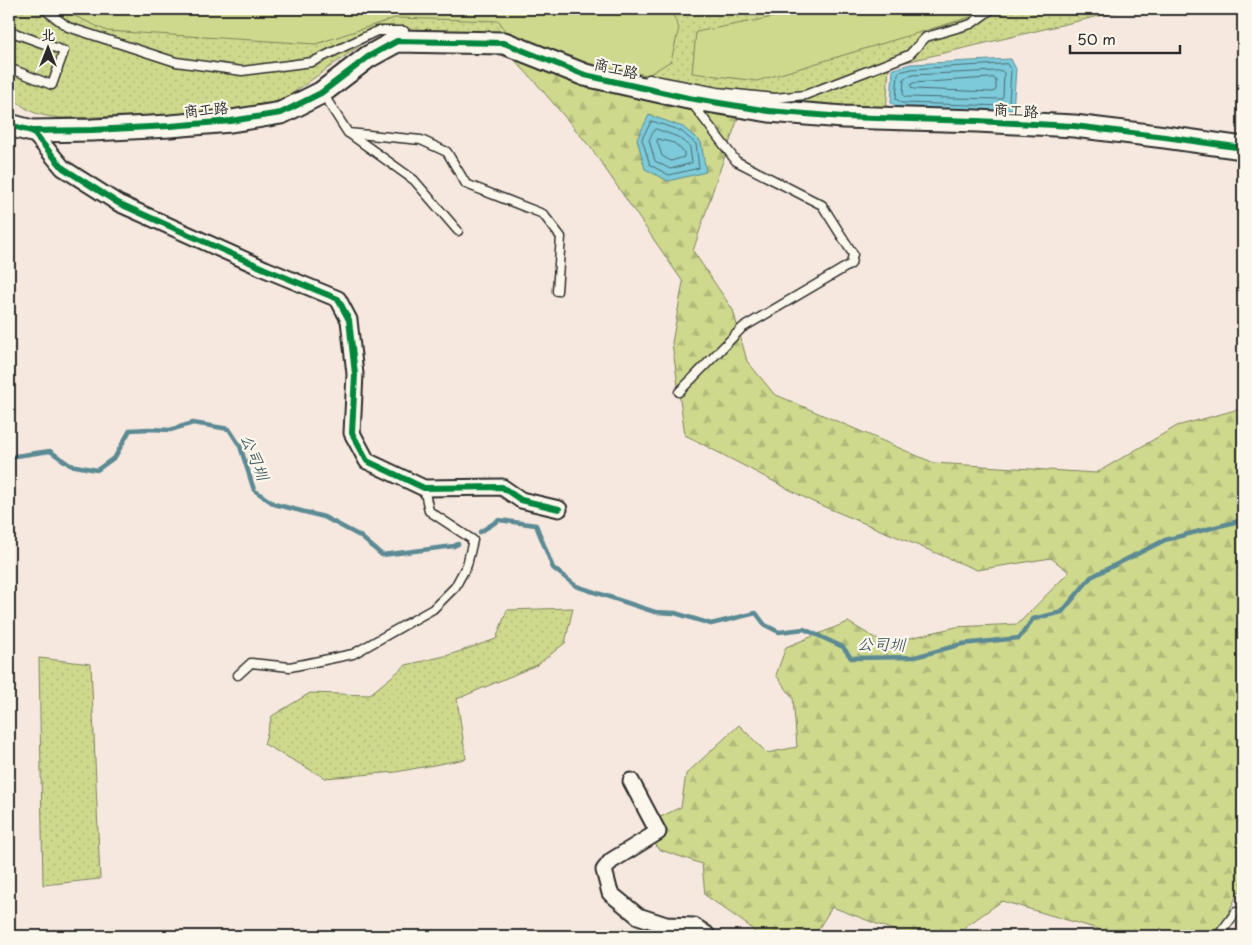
<svg xmlns="http://www.w3.org/2000/svg" width="1252" height="945" font-family="'Playpen Sans','LXGW WenKai TC',sans-serif">
	<defs>
		<pattern id="green-dots" width="8" height="8" patternUnits="userSpaceOnUse" patternTransform="scale(1.25)"><rect width="8" height="8" fill="#ced98d"/><path d="M2 2h.1M6 6h.1" fill="none" stroke="#b1ba7a" stroke-width="1.8" stroke-linecap="round"/></pattern>
		<pattern id="forest-firs" width="22" height="20" patternUnits="userSpaceOnUse" patternTransform="scale(1.25)"><rect width="22" height="20" fill="#ced98d"/><path d="M5 1l3.5 6h-7zM16 11l3.5 6h-7z" fill="#b1ba7a"/></pattern>
	</defs>
	<rect width="100%" height="100%" fill="#f6e8de"/>
	<filter id="ink" filterUnits="userSpaceOnUse"><feTurbulence type="fractalNoise" baseFrequency=".02" numOctaves="2"/><feDisplacementMap in="SourceGraphic" scale="10" xChannelSelector="R" yChannelSelector="G"/><feConvolveMatrix kernelMatrix="1 2 1 2 8 2 1 2 1" color-interpolation-filters="sRGB"/></filter>
	<g filter="url(#ink)">
		<!-- green -->
		<g fill="url(#green-dots)" stroke="#7c825c">
			<path d="M9,9h1153l-42,2 -231,55 -3,47 -142,-15 -157,-30 -94,-35 -118,2 -85,60 -38,17 -189,6c-26,-2 -36,-6 -54,-24z"/>
			<path d="M573,608l-8,35 -28,22 -80,34 9,60 -70,13 -71,6 -61,-34 8,-28 38,-23 59,2 37,-30 43,-10 47,-16 11,-29z"/>
			<path d="M39,658l52,6 9,215 -57,6z"/>
		</g>
		<!-- forest -->
		<path fill="url(#forest-firs)" stroke="#7c825c" d="M493,37l93,35 158,29 -29,83 -22,67 40,59 14,51 27,33 160,69 162,10 81,-47 66,-18v484l-4,-1 -22,45h-95l-120,-35 -50,35h-43l-77,-29 -18,29h-55l-10,-10 -44,-31 -3,-31 -44,-15 -12,-25 35,-17 5,-33 53,-49 28,28 30,-6 -4,-49 -17,-23 10,-28 62,-25 37,22 71,-17 62,-3 51,-52 -18,-14 -74,12 -164,-68 -128,-67 -13,-92 11,-61 -92,-134 -54,-64z"/>
		<!-- pitch -->
		<g fill="#ced98d" stroke="#7c825c">
			<path d="M60,9h610l9,19 -8,33 -23,14 -47,-7 -94,-33 -8,-14 -104,-3 -79,26 -209,-13z"/>
			<path d="M794,9h208l-8,1 -237,71 -65,-8 4,-41 88,-17z"/>
		</g>
		<!-- water -->
		<g fill="#7ccada" stroke="#5c8a94">
			<path d="M1011,59l5,10 -3,42 -114,-3 -8,-5 2,-34 18,-5z"/>
			<path d="M649,115l34,12 18,15 5,30 -38,9 -23,-12 -8,-30z"/>
		</g>
		<g fill="none" stroke-linecap="round" stroke-linejoin="round">
			<!-- shore -->
			<g stroke="#4b6b71" stroke-width="1">
				<path d="M1007,64l4,6 -2,33 -2,3 -105,-3 -6,-4 2,-25 1,-2 13,-3z"/>
				<path d="M1002,71l2,2 -1,24 -2,2 -96,-2 -2,-2 1,-17 9,-3z"/>
				<path d="M994,78l2,3v9l-3,2 -80,-3 -2,-2v-3l3,-1z"/>
				<path d="M652,121l29,10 15,13 3,24 -30,7 -19,-10 -8,-26z"/>
				<path d="M656,129l22,8 12,10 2,16 -22,6 -15,-8 -6,-21 5,-10z"/>
				<path d="M658,139l16,4 10,9v5l-13,4 -9,-5 -5,-15z"/>
			</g>
			<!-- stream -->
			<g stroke="#5c8a94" stroke-width="4.5">
				<path d="M9,457l41,-6 20,14 27,5 18,-13 15,-27 19,-1 21,1 23,-7 36,6 11,17 14,44 20,14 50,13 36,19 22,19 72,-9 4,-2"/>
				<path d="M480,532l19,-12 37,5 17,43 23,18 79,26 20,1 36,11 45,-11 9,12 14,7 25,-3 39,18 8,11 64,-1 47,-13 57,-6 14,-19 29,-7 29,-35 74,-37 78,-20"/>
			</g>
			<defs>
				<g id="lane">
					<path d="M44,9l24,18 108,35 66,9 70,-9 65,-31h27"/>
					<path d="M9,31l55,20 -12,34 -43,-17"/>
					<path d="M649,79l68,13 58,6 30,-3 104,-40 17,-18 45,-13 21,-15"/>
					<path d="M323,94l25,39 73,7 26,12 19,32 77,30 18,23 -4,54"/>
					<path d="M350,134l64,46 44,51"/>
					<path d="M679,392l63,-64 109,-64 2,-10 -31,-49 -86,-44 -44,-58"/>
					<path d="M238,675l13,-12 39,4 63,-13 80,-45 22,-22 12,-22 6,-25 -44,-29 -5,-23"/>
					<path d="M1218,936l18,-24"/>
				</g>
				<g id="street">
					<path d="M32,131l31,37 55,35 147,66 73,30 11,21 6,54 -3,59 15,28 57,27 78,-1 19,13 38,9"/>
					<path d="M631,781l27,51 -47,29 -7,9 6,23 28,23 28,9 28,1 12,8 1,2"/>
				</g>
				<path id="secondary" d="M9,125l23,6 60,-1 78,-4 61,-5 50,-8 40,-20 47,-36 29,-16 107,2 81,32 103,23 81,13 74,6 134,4 97,5 91,11 78,11"/>
			</defs>
			<!-- lane casing -->
			<use href="#lane" stroke="#2b2b2b" stroke-width="11"/>
			<!-- street casing -->
			<use href="#street" stroke="#2b2b2b" stroke-width="19"/>
			<!-- secondary casing -->
			<use href="#secondary" stroke="#2b2b2b" stroke-width="25"/>
			<!-- lane -->
			<use href="#lane" stroke="#fbf7ec" stroke-width="8"/>
			<!-- street -->
			<use href="#street" stroke="#fbf7ec" stroke-width="15"/>
			<!-- secondary -->
			<use href="#secondary" stroke="#fbf7ec" stroke-width="21"/>
			<defs>
				<g id="cycleway">
					<path d="M9,125l23,6 60,-1 78,-4 61,-5 50,-8 40,-20 47,-36 29,-16 107,2 81,32 103,23 81,13 74,6 134,4 97,5 91,11 78,11"/>
					<path d="M32,131l31,37 55,35 147,66 73,30 11,21 6,54 -3,59 15,28 57,27 78,-1 19,13 38,9"/>
				</g>
			</defs>
			<!-- cycleway casing -->
			<use href="#cycleway" stroke="#fbf7ec" stroke-width="9"/>
			<!-- cycleway -->
			<use href="#cycleway" stroke="#00873e" stroke-width="6"/>
		</g>
	</g>
	<g text-anchor="middle" stroke-width="4.5" stroke-linejoin="round" paint-order="stroke">
		<!-- street labels -->
		<g font-size="15" fill="#2b2b2b" stroke="#fbf7ec">
			<text transform="translate(616 69) rotate(13)" y="5">商工路</text>
			<text transform="translate(206 110) rotate(-6)" y="5">商工路</text>
			<text transform="translate(1016 111) rotate(3)" y="5">商工路</text>
		</g>
		<!-- water labels -->
		<g font-size="16" font-style="italic" fill="#435b60" stroke="#fbf7ec">
			<text transform="translate(255 457) rotate(68)" y="6">公司圳</text>
			<text transform="translate(881 644) rotate(1)" y="6">公司圳</text>
		</g>
	</g>
	<!-- margin -->
	<rect width="1252" height="945" fill="none" stroke="#fbf7ec" stroke-width="30"/>
	<rect x="15" y="15" width="1222" height="915" fill="none" stroke="#2b2b2b" stroke-width="2" filter="url(#ink)"/>
	<!-- north arrow -->
	<g transform="translate(48 48)" stroke="#fbf7ec" stroke-width="4" paint-order="stroke">
	<path d="M0-4L9 19L0 12L-9 19Z" fill="#2b2b2b"/>
	<text y="-8" font-size="14" font-weight="bold" text-anchor="middle" fill="#2b2b2b">北</text>
	</g>
	<!-- scale -->
	<path d="M1070 45v8h110v-8" fill="none" stroke="#2b2b2b" stroke-width="2.5"/>
	<text x="1077" y="45" font-size="15" fill="#2b2b2b" stroke="#fbf7ec" stroke-width="4" paint-order="stroke">50 m</text>
</svg>
